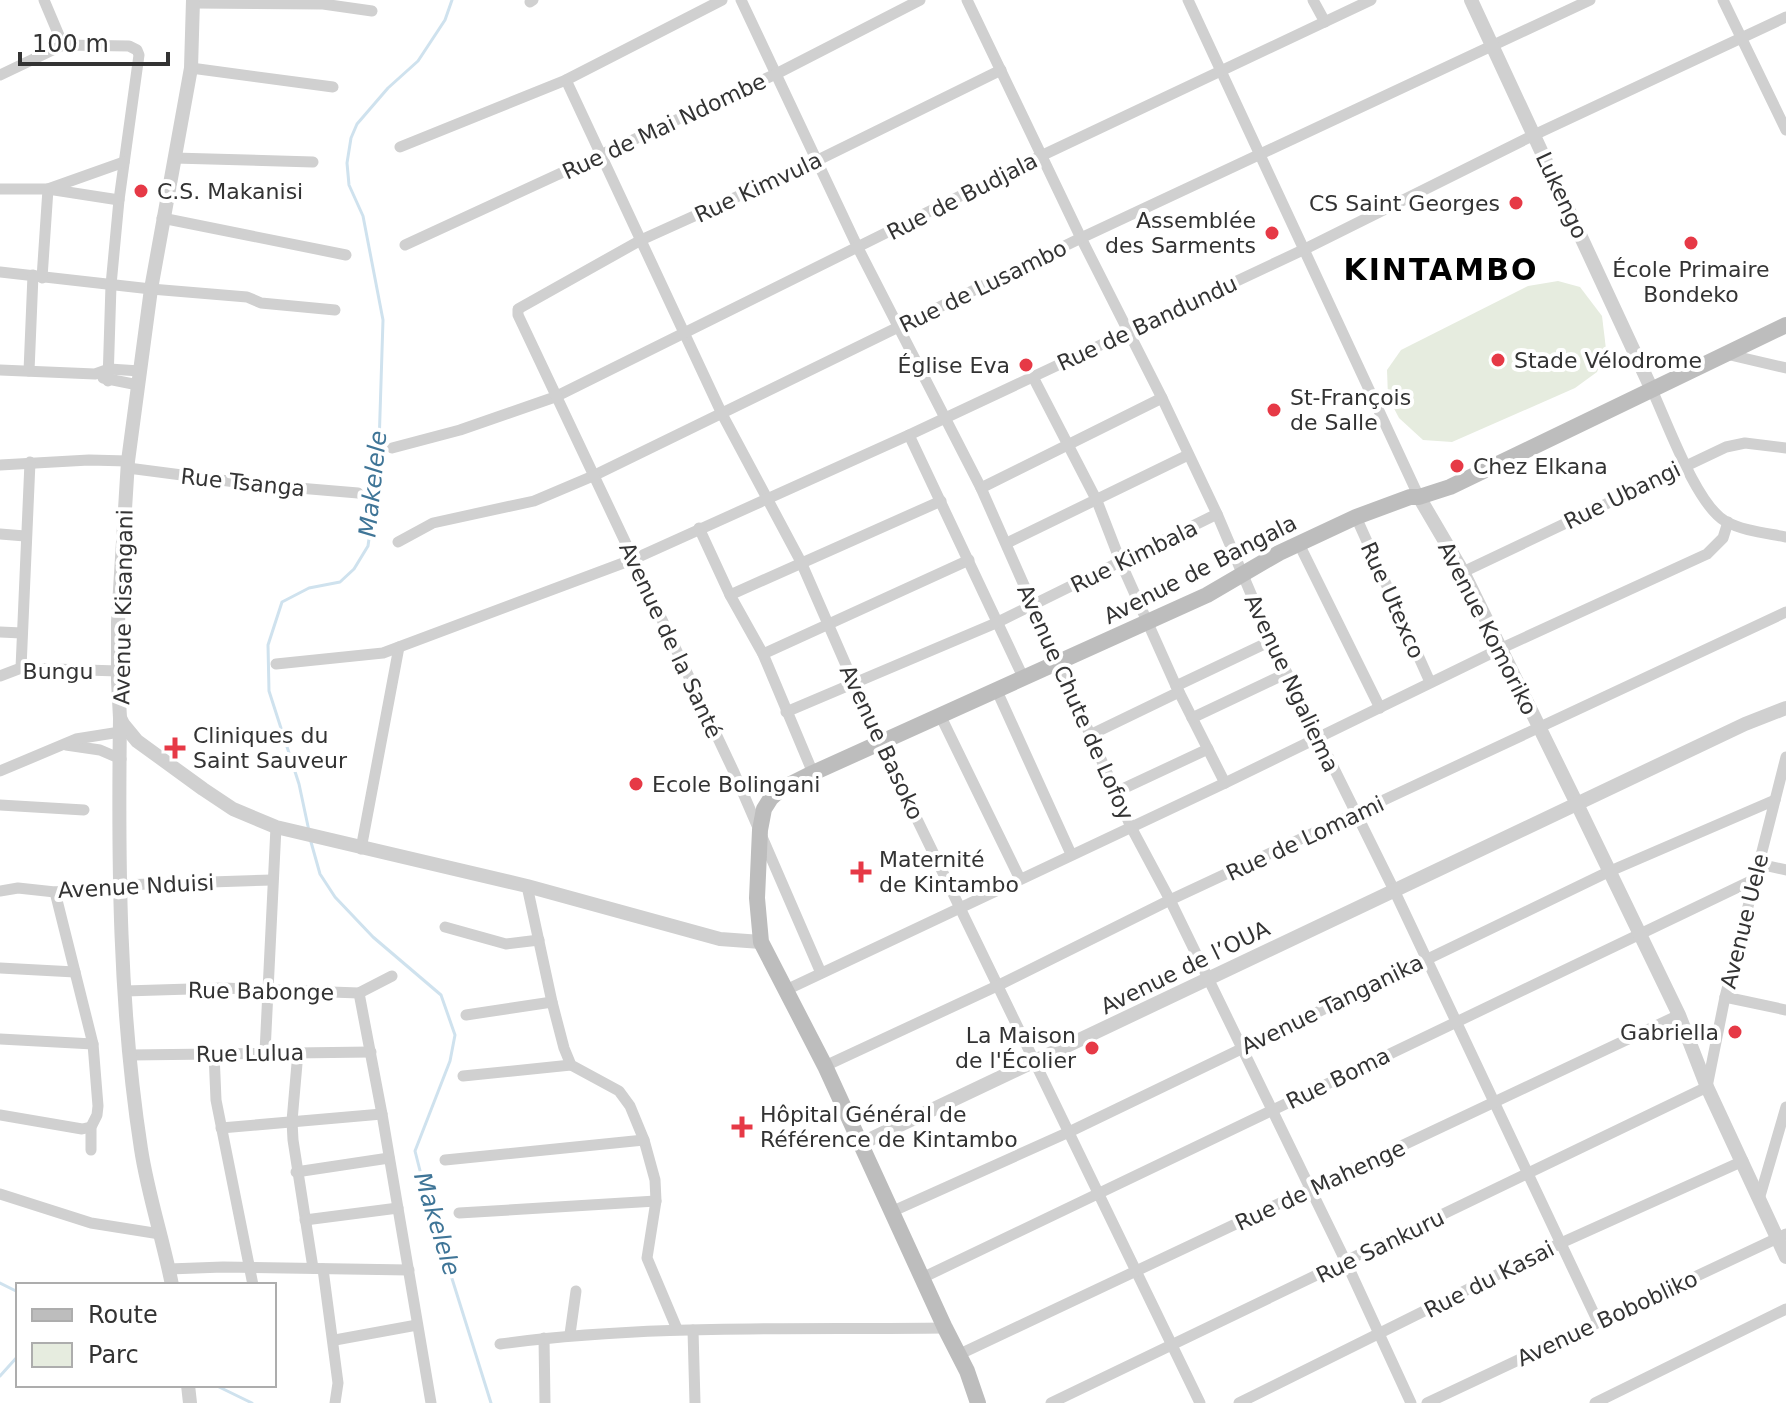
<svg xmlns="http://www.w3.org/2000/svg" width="1786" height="1403" font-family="'DejaVu Sans',sans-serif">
	<rect width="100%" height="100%" fill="#fff"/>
	<!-- green -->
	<path fill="#e6ecdf" d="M1558,281l22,6 22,29 4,33 -9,23 -22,16 -123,54 -29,-2 -24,-22 -11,-21 -1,-27 14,-20 127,-64z"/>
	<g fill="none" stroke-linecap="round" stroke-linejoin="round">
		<!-- stream -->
		<g stroke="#cfe2ee" stroke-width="3">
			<path d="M309,831l-10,-47 -30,-93 -1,-46 14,-43 27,-14 31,-6 14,-13 14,-23 10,-69 5,-157 -20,-104 -14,-31 -2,-22 4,-25 6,-14 31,-36 30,-27 27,-41 7,-20"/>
			<path d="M311,842l9,32 15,23 38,40 68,58 14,40 -5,26 -35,90 13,51 63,201"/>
			<path d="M0,1283l18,9"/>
			<path d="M0,1376l18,-20"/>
			<path d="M215,1385l37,18"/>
		</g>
		<!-- minor -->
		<g stroke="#d0d0d0" stroke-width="11">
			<path d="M44,0l19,45"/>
			<path d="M741,0l117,248 123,240 150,339 39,73 176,362 65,141"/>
			<path d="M967,0l114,238 81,160 55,116 54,127 123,249 204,432"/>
			<path d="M1188,0l231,497"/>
			<path d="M1313,0l12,22"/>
			<path d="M1723,0l63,130"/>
			<path d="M530,2l3,-2"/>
			<path d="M194,3l129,1 49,7"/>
			<path d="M191,68l142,19"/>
			<path d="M0,75l63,-30 66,1 8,4 2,5 -20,145 -8,85 -3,96"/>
			<path d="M566,80l156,334 79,148 79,181 320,660"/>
			<path d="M400,147l166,-67 156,-80"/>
			<path d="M174,158l139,4"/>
			<path d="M0,189h48l71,11"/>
			<path d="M162,218l184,37"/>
			<path d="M405,245l373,-172 142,-73"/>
			<path d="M0,272l151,17 96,8 14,6 74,7"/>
			<path d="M42,278l6,-89 76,-27"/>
			<path d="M1726,354l60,14"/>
			<path d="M0,370l95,4 14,-5 31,2"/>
			<path d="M29,371l4,-96"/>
			<path d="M1033,377l64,124 24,62 55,123 49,97"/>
			<path d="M103,378l35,7"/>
			<path d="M1652,390c15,32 44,114 73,131 18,10 41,12 61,16"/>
			<path d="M909,435l115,244"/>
			<path d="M392,448l68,-18 95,-33 488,-242 328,-155"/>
			<path d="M0,465l89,-5 39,1"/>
			<path d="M128,468l123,16 107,9"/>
			<path d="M981,488l181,-90"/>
			<path d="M1356,517l74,165"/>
			<path d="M699,528l31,67 33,59 50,119"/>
			<path d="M0,534l25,2"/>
			<path d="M398,542l35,-19 101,-22 59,-25 488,-238 509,-238"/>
			<path d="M1007,543l181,-88"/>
			<path d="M1299,544l81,164"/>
			<path d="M1463,572l263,-125 19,-4 41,5"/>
			<path d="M730,595l211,-94"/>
			<path d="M0,632l22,1"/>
			<path d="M763,654l206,-94"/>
			<path d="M276,664l107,-11 251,-94 275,-124 396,-186 229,-114 252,-118"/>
			<path d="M21,668l9,-206"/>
			<path d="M0,676l21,-8 97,3"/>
			<path d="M1176,686l95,-45"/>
			<path d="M997,691l74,163"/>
			<path d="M786,712l210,-89 221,-109"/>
			<path d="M940,715l80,164"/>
			<path d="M1192,718l95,-45"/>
			<path d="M1090,735l89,-43"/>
			<path d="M66,745l34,5 21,9"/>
			<path d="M0,771l76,-32 44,-7"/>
			<path d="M1116,792l92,-43"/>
			<path d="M0,805l84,5"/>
			<path d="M361,849l38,-202"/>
			<path d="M1759,864l27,6"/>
			<path d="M527,886l25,116 12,46 7,17 48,26 11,15 14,34 11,40 1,21 -9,57 30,71"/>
			<path d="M0,891l18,-3 37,4 65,-7 152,-5"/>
			<path d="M55,892l38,152 5,62 -1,9 -6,12v23"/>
			<path d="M445,927l61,17 33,-4"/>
			<path d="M0,968l75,4"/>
			<path d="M821,973l-88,-203 -215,-455v-6l123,-69 175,-79 185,-91"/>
			<path d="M786,990l439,-207 277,-135 205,-94 16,-16 5,-16"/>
			<path d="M125,991l98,-3 136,5 33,-17"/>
			<path d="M359,993l23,121 49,289"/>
			<path d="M1725,997l61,13"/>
			<path d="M466,1015l86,-13"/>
			<path d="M0,1039l93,5"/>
			<path d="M265,1052l11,-225"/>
			<path d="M298,1052l-6,69 1,19 20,128"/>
			<path d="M214,1053l2,47 37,185"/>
			<path d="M130,1055l241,-3"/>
			<path d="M825,1066l172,-80 173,-86 616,-288"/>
			<path d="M463,1076l108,-11"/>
			<path d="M0,1115l82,14 9,-2"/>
			<path d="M221,1128l161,-14"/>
			<path d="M445,1160l199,-20"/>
			<path d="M296,1172l93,-14"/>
			<path d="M0,1194l91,29 69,11"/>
			<path d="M1760,1196l26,-89"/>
			<path d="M891,1212l178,-80 539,-260 167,-72"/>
			<path d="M459,1213l197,-12"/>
			<path d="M305,1220l93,-12"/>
			<path d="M169,1269l54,-2 186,3"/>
			<path d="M323,1269l15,114 -3,20"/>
			<path d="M922,1278l833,-399"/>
			<path d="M693,1330l2,73"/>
			<path d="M570,1334l6,-43"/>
			<path d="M544,1338l1,65"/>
			<path d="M335,1340l82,-15"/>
			<path d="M500,1344c148,-20 296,-14 445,-16"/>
			<path d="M960,1354l719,-339"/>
			<path d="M1051,1403l656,-316 18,-90 61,-240"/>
			<path d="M1239,1403l322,-160 182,-82"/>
			<path d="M1427,1403l359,-169"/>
			<path d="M1595,1403l191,-94"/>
		</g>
		<!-- tertiary -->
		<g stroke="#d0d0d0" stroke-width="14">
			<path d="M193,0l-2,68 -40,221 -23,172 -10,161v59l2,37 3,6 14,17 66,48 30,20 43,18 251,59 193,53 41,3"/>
			<path d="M1471,0l181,390"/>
			<path d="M1419,497l44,75 114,232 102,211 28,72 79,170"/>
			<path d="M120,718c-2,144 -1,289 21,431 7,46 22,90 31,136"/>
			<path d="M860,1144l885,-420 41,-16"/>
			<path d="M188,1385l2,18"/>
		</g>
		<!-- secondary -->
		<path stroke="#bdbdbd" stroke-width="16" d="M978,1403l-11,-32 -22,-43 -120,-262 -64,-124 -4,-44 3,-68 4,-21 7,-11 10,-9 32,-16 394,-178 72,-42 77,-36 54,-20h9l31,-10 336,-162"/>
	</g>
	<!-- markers -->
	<g fill="#e63946" stroke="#fff" stroke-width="3">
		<circle cx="141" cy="191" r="8"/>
		<circle cx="1516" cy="203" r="8"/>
		<circle cx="1272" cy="233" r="8"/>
		<circle cx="1691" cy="243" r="8"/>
		<circle cx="1498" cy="360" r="8"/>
		<circle cx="1026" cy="365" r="8"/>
		<circle cx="1274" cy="410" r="8"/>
		<circle cx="1457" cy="466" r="8"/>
		<path d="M171 736h8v8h8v8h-8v8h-8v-8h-8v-8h8z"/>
		<circle cx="636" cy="784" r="8"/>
		<path d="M857 860h8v8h8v8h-8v8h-8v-8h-8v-8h8z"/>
		<circle cx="1735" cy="1032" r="8"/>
		<circle cx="1092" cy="1048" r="8"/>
		<path d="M738 1115h8v8h8v8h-8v8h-8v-8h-8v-8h8z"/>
	</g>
	<g text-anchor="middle" stroke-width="8" stroke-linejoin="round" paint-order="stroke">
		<!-- street labels -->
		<g font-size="22" fill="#333" stroke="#fff">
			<text transform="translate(664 126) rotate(-25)" y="8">Rue de Mai Ndombe</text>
			<text transform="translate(758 187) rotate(-25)" y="8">Rue Kimvula</text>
			<text transform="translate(1562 195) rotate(65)" y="8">Lukengo</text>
			<text transform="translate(962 196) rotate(-27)" y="8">Rue de Budjala</text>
			<text transform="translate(983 286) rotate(-26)" y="8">Rue de Lusambo</text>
			<text transform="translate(1147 323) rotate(-25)" y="8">Rue de Bandundu</text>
			<text transform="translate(243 482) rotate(6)" y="8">Rue Tsanga</text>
			<text transform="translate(1622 495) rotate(-26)" y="8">Rue Ubangi</text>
			<text transform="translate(1134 556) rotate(-26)" y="8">Rue Kimbala</text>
			<text transform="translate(1200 569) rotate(-27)" y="8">Avenue de Bangala</text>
			<text transform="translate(1393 600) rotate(66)" y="8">Rue Utexco</text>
			<text transform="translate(123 607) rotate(-89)" y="8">Avenue Kisangani</text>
			<text transform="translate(1488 628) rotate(63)" y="8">Avenue Komoriko</text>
			<text transform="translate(671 640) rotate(65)" y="8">Avenue de la Santé</text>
			<text x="58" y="679">Bungu</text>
			<text transform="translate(1292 683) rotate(65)" y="8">Avenue Ngaliema</text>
			<text transform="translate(1076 702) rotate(66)" y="8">Avenue Chute de Lofoy</text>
			<text transform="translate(882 742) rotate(65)" y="8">Avenue Basoko</text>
			<text transform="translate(1305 838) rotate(-25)" y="8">Rue de Lomami</text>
			<text transform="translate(136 886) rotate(-3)" y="8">Avenue Nduisi</text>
			<text transform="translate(1744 921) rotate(-76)" y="8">Avenue Uele</text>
			<text transform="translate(1185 967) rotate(-26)" y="8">Avenue de l’OUA</text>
			<text transform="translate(261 991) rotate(1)" y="8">Rue Babonge</text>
			<text transform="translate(1332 1004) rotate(-26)" y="8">Avenue Tanganika</text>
			<text transform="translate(250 1053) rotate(-1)" y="8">Rue Lulua</text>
			<text transform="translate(1338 1078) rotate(-26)" y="8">Rue Boma</text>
			<text transform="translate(1320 1185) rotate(-25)" y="8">Rue de Mahenge</text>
			<text transform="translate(1380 1246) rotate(-26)" y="8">Rue Sankuru</text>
			<text transform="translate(1489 1279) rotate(-27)" y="8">Rue du Kasai</text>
			<text transform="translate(1607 1318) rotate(-25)" y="8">Avenue Bobobliko</text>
		</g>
		<!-- poi labels -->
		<g font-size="22" fill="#333" stroke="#fff" text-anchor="start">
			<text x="157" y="199">C.S. Makanisi</text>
			<text x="1500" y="211" text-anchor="end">CS Saint Georges</text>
			<text x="1256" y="228" text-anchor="end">Assemblée<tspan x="1256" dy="25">des Sarments</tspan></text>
			<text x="1691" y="277" text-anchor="middle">École Primaire<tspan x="1691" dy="25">Bondeko</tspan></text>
			<text x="1514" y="368">Stade Vélodrome</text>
			<text x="1010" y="373" text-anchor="end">Église Eva</text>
			<text x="1290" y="405">St-François<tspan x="1290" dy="25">de Salle</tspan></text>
			<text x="1473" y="474">Chez Elkana</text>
			<text x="193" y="743">Cliniques du<tspan x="193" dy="25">Saint Sauveur</tspan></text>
			<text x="652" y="792">Ecole Bolingani</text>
			<text x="879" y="867">Maternité<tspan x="879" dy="25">de Kintambo</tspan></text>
			<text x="1719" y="1040" text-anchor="end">Gabriella</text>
			<text x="1076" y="1043" text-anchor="end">La Maison<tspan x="1076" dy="25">de l'Écolier</tspan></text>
			<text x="760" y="1122">Hôpital Général de<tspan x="760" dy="25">Référence de Kintambo</tspan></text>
		</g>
		<!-- water labels -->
		<g font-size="24" font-style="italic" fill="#3f7597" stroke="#fff">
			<text transform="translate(373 484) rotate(-84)" y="8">Makelele</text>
			<text transform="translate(437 1224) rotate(73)" y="8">Makelele</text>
		</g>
		<!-- district labels -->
		<g font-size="30" font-weight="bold" letter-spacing="2" fill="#000" stroke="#fff">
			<text x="1441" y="280">KINTAMBO</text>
		</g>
	</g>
	<!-- legend -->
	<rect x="16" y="1283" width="260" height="104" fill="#ffffff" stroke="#adadad" stroke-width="2"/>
	<rect x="32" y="1309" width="40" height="12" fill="#bdbdbd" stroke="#adadad" stroke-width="2"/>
	<text x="88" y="1323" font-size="24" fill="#333333">Route</text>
	<rect x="32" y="1343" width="40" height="24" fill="#e6ecdf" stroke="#adadad" stroke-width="2"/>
	<text x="88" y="1363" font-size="24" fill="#333333">Parc</text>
	<!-- scale -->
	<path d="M20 52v12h148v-12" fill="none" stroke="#333333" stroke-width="4"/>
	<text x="32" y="52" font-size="24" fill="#333333" stroke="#ffffff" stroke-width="6" paint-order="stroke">100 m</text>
</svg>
